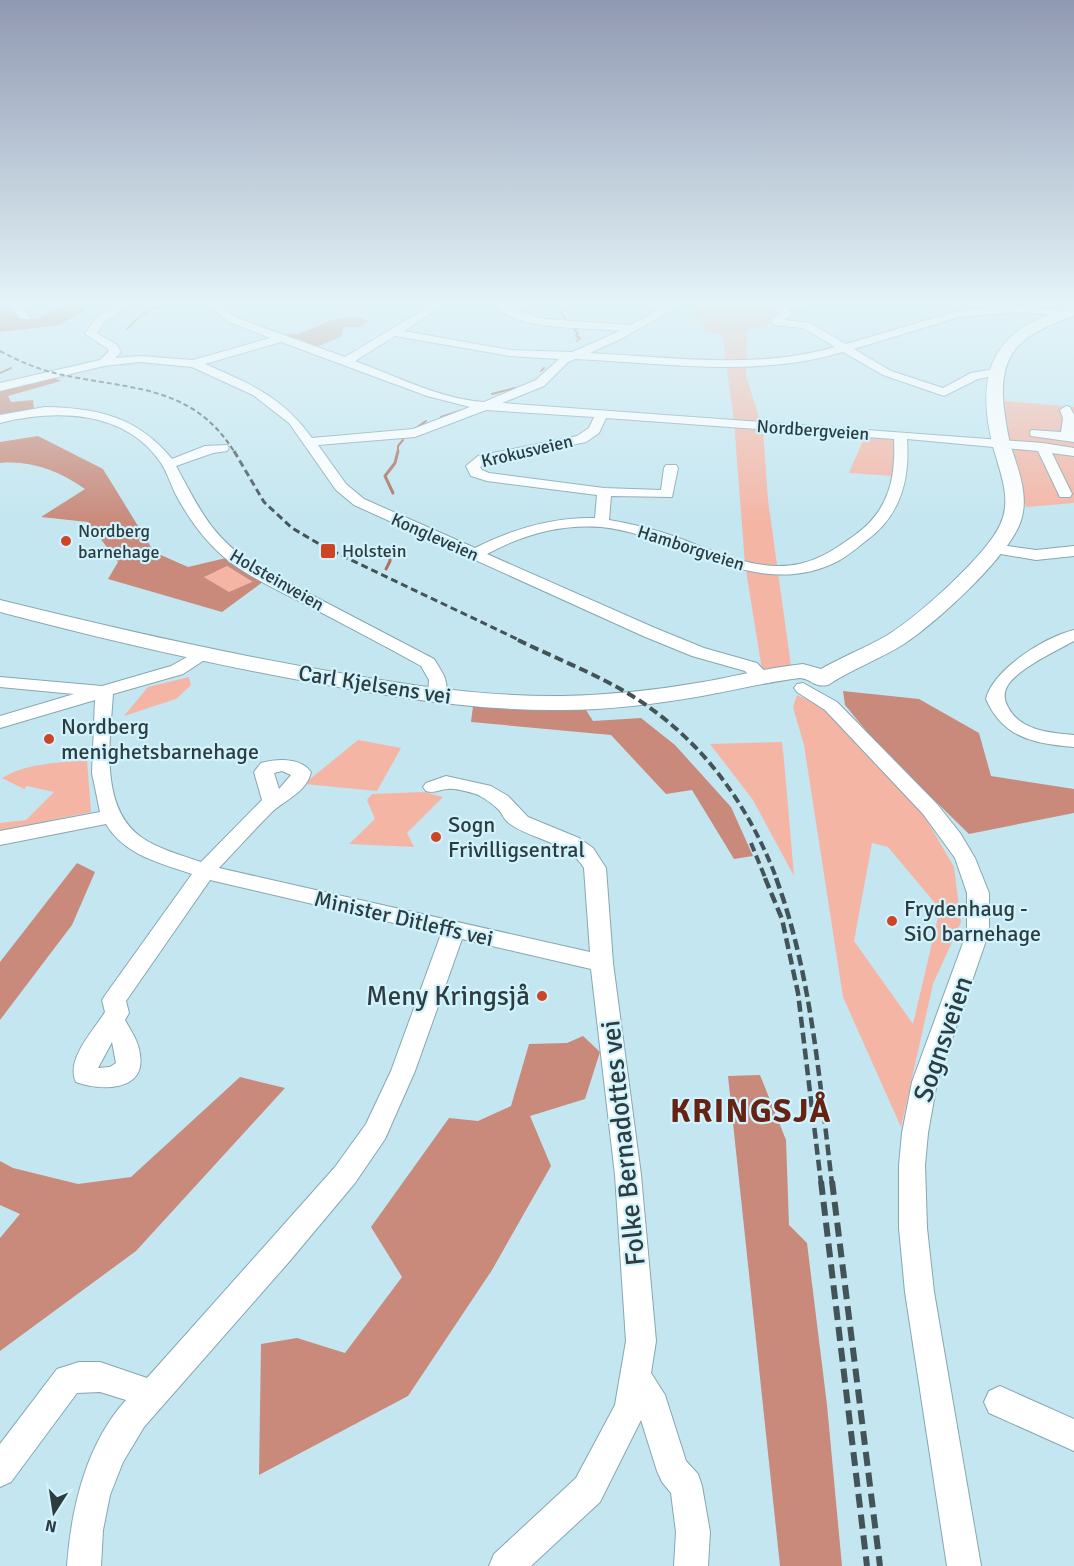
<svg xmlns="http://www.w3.org/2000/svg" width="1074" height="1566" font-family="Signika,sans-serif">
	<rect width="100%" height="100%" fill="#c4e6f0"/>
	<!-- green -->
	<g fill="#f5b5a5" fill-rule="evenodd">
		<path d="M688,304h82l15,8 -19,14 -19,5 -1,45 17,54 5,70 23,166 -28,10 -18,-112 -11,-143 -12,-86 -17,-5z"/>
		<path d="M1004,401l70,6v96l-48,4 -20,-63z"/>
		<path d="M864,438l30,2v36l-45,-3z"/>
		<path d="M227,566l26,16 -24,11 -26,-17z"/>
		<path d="M189,677l2,8 -15,14 -52,17 24,-29z"/>
		<path d="M797,695l22,10 102,105 33,57 7,55 -28,62 -32,143 -58,-130 -39,-252 -11,-38zM872,843l16,4 52,62 -27,115 -59,-83z"/>
		<path d="M358,740l43,8 -24,43 -73,-7z"/>
		<path d="M782,742l2,18 10,116 -41,-76 -43,-56z"/>
		<path d="M87,760l4,52 -91,19v-8l26,-3 28,-28 -27,-6 -3,3 -22,-11c24,-15 57,-15 85,-18z"/>
		<path d="M424,792l19,5 -36,36 7,14 -65,-3 26,-25 -8,-19 5,-6z"/>
	</g>
	<!-- forest -->
	<g fill="#c98a7b" fill-rule="evenodd">
		<path d="M0,304h7l13,16 18,-2 26,-14h30l-34,21 -60,7z"/>
		<path d="M347,317h12l10,4 -10,6h-15l-3,10 -28,11 -35,-13 20,-1 31,-13z"/>
		<path d="M52,377l9,4 -53,15 3,6 22,-2 1,9 -34,7v-28z"/>
		<path d="M38,436l65,33 51,83 34,15 38,-9 38,23 -42,31 -114,-33 10,-17 -30,-40 -47,-5 44,-28c-26,-18 -53,-29 -85,-26v-21zM227,566l26,16h-1l-23,10 -25,-15z"/>
		<path d="M843,691l76,8 60,34 12,43 83,13v24l-105,21 -92,-90 -32,-39z"/>
		<path d="M473,706l111,1 9,14 48,-3 34,27 56,62 22,49 -19,3 -42,-69 -26,4 -55,-59 -140,-13z"/>
		<path d="M77,863l18,9 -23,53 -72,95v-58z"/>
		<path d="M583,1036l17,16 -15,47 -55,17 21,50 -59,104 -84,126 -149,79 2,-131 36,-6 48,15 57,-76 -31,-50 78,-109 29,3 33,-15 18,-62 38,-1z"/>
		<path d="M760,1075l26,65 3,85 18,18 20,162 15,161h-62l-52,-490z"/>
		<path d="M240,1077l45,11 -149,163 -136,100v-113l20,-24 -20,-9v-44l13,7 65,16 53,-7z"/>
	</g>
	<g fill="none" stroke-linecap="round" stroke-linejoin="round">
		<!-- stream-far1 -->
		<g stroke="#ad7062" stroke-width="2">
			<path d="M564,310l-3,3 7,9"/>
			<path d="M573,328l5,6 -2,2 4,2 -3,3"/>
			<path d="M127,329l14,-14 18,-9"/>
			<path d="M541,371l3,-3"/>
			<path d="M0,373l11,-5"/>
			<path d="M492,394l23,-6"/>
			<path d="M441,417l19,-6"/>
			<path d="M413,430l13,-9"/>
			<path d="M398,453v-7l5,-6"/>
		</g>
		<!-- stream -->
		<g stroke="#ad7062" stroke-width="3">
			<path d="M393,493l-8,-17 10,-13 3,-12"/>
			<path d="M386,569l4,-8 -1,-9"/>
		</g>
		<defs>
			<g id="minor">
				<path d="M17,304h10l-2,7 5,6 -1,2h-8l-5,-6z"/>
				<path d="M118,304h13l-27,18 -7,11 20,12 4,7 -6,6 25,-2 53,4 77,-22 -41,-16 -21,-18h11l18,14 108,39 88,-53h12l-41,27 106,19 62,2 48,-21c-38,-5 -99,2 -128,-27h12l12,6 29,9 85,6 41,-21h12l-64,36 -29,13c81,4 166,17 245,-6l-32,-19 -30,-3 -1,-5 8,-6 -11,-10h41l-5,3 -18,1 5,6 -8,6 26,3 36,21 112,-33 59,-5 48,5 5,3 -1,2 -52,-4 -58,5 -105,32 37,22 52,17 28,-15 24,-4 6,4 -2,2 -21,4 -34,17 -61,-21 -40,-23c-86,26 -179,11 -268,7l-7,3 -24,24 -42,17 541,40 31,5v8l-22,-3 20,41 -2,3h-10l-22,-46 -131,-12c3,40 -6,76 -40,101 -9,7 -19,16 -29,21 -80,42 -158,-26 -237,-34 -41,-3 -79,8 -114,27l168,74 49,20 53,15 15,16 -3,4h-12l-12,-12 -53,-15 -49,-20 -289,-131 -18,-15 -47,-67 -36,-28 -61,-28 -52,-5 -36,4 -104,25v-8l100,-23 9,-9 -1,-2 -23,-15 12,-17zM395,336l115,20 49,3 -23,21 -52,22c-44,-3 -88,-26 -129,-41zM281,342l146,54 43,11 -57,22 -101,9c-30,-42 -62,-54 -107,-74zM486,410l108,7 -5,11 -12,8 -99,20 -12,10 5,10 16,5 110,14 -2,23c-43,-1 -82,11 -120,30l-111,-49 -18,-15 -28,-39 97,-8zM606,418l288,21c2,38 -5,72 -39,96 -18,13 -34,24 -56,29 -41,9 -85,-13 -123,-27 -22,-8 -44,-13 -67,-17l2,-24 61,1 6,-29 -2,-3h-10l-2,3 -3,22 -57,-2 -115,-15 -7,-3 -2,-3 7,-5 99,-20 13,-9z"/>
				<path d="M1066,406l4,1 4,8v27l-43,-6 -1,-3 1,-3 30,2 2,-14 -3,-8z"/>
				<path d="M45,407c53,1 93,10 127,52l33,-13 22,-1 2,3 -2,3 -14,2 -37,13c25,46 36,72 82,101l176,92c8,13 18,25 9,40h-12l-3,-4 1,-15 -8,-14c-39,-22 -80,-43 -120,-64 -24,-12 -49,-24 -71,-40 -23,-18 -40,-41 -54,-67 -5,-10 -9,-23 -15,-32 -36,-53 -105,-54 -161,-40v-8z"/>
				<path d="M994,544l42,6 38,-4v10l-38,4 -47,-8 -3,-3z"/>
				<path d="M1074,630v11c-18,10 -55,27 -66,44 -5,8 -4,15 0,22 12,24 43,26 66,28v12c-39,-3 -71,-9 -88,-48 7,-30 59,-62 88,-69z"/>
				<path d="M203,648l6,1 3,4 -3,4 -26,17 -70,20c-3,46 -14,113 28,143 17,12 40,18 60,25l61,-62 -8,-28 7,-9c16,-4 39,-6 50,9 -5,21 -25,27 -39,40 -18,18 -35,37 -53,56l371,84 -6,-84c-16,-27 -50,-27 -74,-44 -6,-4 -7,-9 -11,-14 -6,-6 -16,-13 -23,-16 -8,-2 -20,-6 -28,-5 -8,0 -13,5 -22,2l-3,-4 3,-4 20,-7 45,10 17,10 20,21 51,21 14,10 13,20 7,95 28,212 15,166 -5,32 14,22 21,66 12,13 4,12 8,46 -2,34h-34l2,-34 -5,-39 -9,-11 -5,-11 -16,-51 -41,82 -69,64h-42l5,-12 82,-76 39,-73 11,-64 -11,-166 -24,-206 -129,-30 -47,132 -30,68 -30,44 -67,80 -144,164 -21,35 -13,33 -7,35 -2,36h-34c4,-57 19,-122 59,-166l-26,-8 -23,1 -66,89 -11,5v-43l57,-75 22,-7h21l47,16 188,-211 31,-43 25,-53 50,-137 -231,-54 -84,121 3,12 -4,7c6,11 14,22 15,35 6,37 -41,36 -64,27 -11,-22 18,-52 29,-70l-3,-12 4,-6 86,-120c-32,-11 -68,-19 -86,-50l-106,21v-14l100,-19 -8,-39 3,-73 -95,28v-12l74,-22 -74,-7v-10l102,9 69,-20zM282,771l9,4 -12,14 -5,-16zM112,1042l4,21 -6,4 -12,1z"/>
				<path d="M803,683l34,19 100,102 23,29 15,25 14,35v39l-52,150 -9,51 -3,32 2,63 7,64 47,274h-34l-42,-274 -6,-64v-63l3,-32 10,-51 55,-150v-39l-12,-35 -32,-44 -98,-104 -28,-18 -3,-4 3,-4z"/>
				<path d="M1000,1386l74,33v32l-85,-38 -5,-11 5,-11z"/>
			</g>
			<path id="major" d="M1074,307v9c-51,18 -77,34 -70,93 2,14 4,30 9,44 8,24 17,50 5,75 -18,36 -80,93 -114,116 -24,15 -52,25 -76,41 -14,3 -16,-6 -28,-7 -33,4 -65,12 -98,18 -46,8 -93,14 -140,14 -85,1 -169,-13 -252,-28 -104,-19 -208,-43 -310,-70v-12c109,27 218,52 328,71 78,14 156,26 235,25 47,-1 94,-6 140,-14 28,-5 56,-12 85,-16l15,-2 18,5c21,-12 44,-21 65,-33 30,-18 100,-80 114,-111 12,-25 1,-50 -6,-75 -21,-79 -1,-123 80,-143z"/>
		</defs>
		<!-- minor casing -->
		<use href="#minor" stroke="#86a7b1" stroke-width="2"/>
		<!-- major casing -->
		<use href="#major" stroke="#86a7b1" stroke-width="2"/>
		<!-- minor -->
		<use href="#minor" fill="#fff" fill-rule="evenodd"/>
		<!-- major -->
		<use href="#major" fill="#fff" fill-rule="evenodd"/>
		<!-- rail-far4 -->
		<path stroke="#435459" stroke-width="2" stroke-dasharray="5 3" stroke-linecap="butt" d="M0,351c15,8 30,15 47,20 73,20 143,8 188,82"/>
		<!-- rail-far3 -->
		<path stroke="#435459" stroke-width="3" stroke-dasharray="7 4" stroke-linecap="butt" d="M234,451l30,51 28,26 34,20 195,93"/>
		<!-- rail-far2 -->
		<g stroke="#435459" stroke-width="4" stroke-dasharray="9 4.5" stroke-linecap="butt">
			<path d="M518,640c37,18 76,33 111,54 71,43 119,109 148,186"/>
			<path d="M751,843l15,37"/>
		</g>
		<!-- rail-far1 -->
		<g stroke="#435459" stroke-width="4.5" stroke-dasharray="11 5" stroke-linecap="butt">
			<path d="M765,878l17,41 16,74 23,190"/>
			<path d="M776,878c36,98 43,202 56,305"/>
		</g>
		<!-- rail -->
		<g stroke="#435459" stroke-width="6" stroke-dasharray="14 7" stroke-linecap="butt">
			<path d="M821,1181l46,385"/>
			<path d="M832,1181l48,385"/>
		</g>
	</g>
	<!-- sky -->
	<linearGradient id="sky" x2="0" y2="1"><stop stop-color="#9099b2"/><stop offset="0.58" stop-color="#e4f4f8"/><stop offset="1" stop-color="#e4f4f8" stop-opacity="0"/></linearGradient>
	<rect width="1074" height="523" fill="url(#sky)"/>
	<!-- markers -->
	<g fill="#ce4425" stroke="#d1f3fe" stroke-width="2">
		<circle cx="66" cy="541" r="6"/>
		<rect x="320" y="543" width="16" height="16" rx="3"/>
		<circle cx="49" cy="739" r="6"/>
		<circle cx="436" cy="837" r="6"/>
		<circle cx="892" cy="921" r="6"/>
		<circle cx="542" cy="996" r="6"/>
	</g>
	<g text-anchor="middle" stroke-width="4.5" stroke-linejoin="round" paint-order="stroke">
		<!-- far-street labels -->
		<g font-size="18" fill="#2e3c40" stroke="#d1f3fe">
			<text transform="translate(813 430) rotate(4)" y="6">Nordbergveien</text>
			<text transform="translate(527 451) rotate(-13)" y="6">Krokusveien</text>
			<text transform="translate(435 537) rotate(24)" y="6">Kongleveien</text>
			<text transform="translate(691 548) rotate(18)" y="6">Hamborgveien</text>
			<text transform="translate(277 580) rotate(30)" y="6">Holsteinveien</text>
		</g>
		<!-- far-poi labels -->
		<g font-size="18" fill="#2e3c40" stroke="#d1f3fe" text-anchor="start">
			<text x="78" y="537">Nordberg<tspan x="78" dy="21">barnehage</tspan></text>
			<text x="342" y="557">Holstein</text>
		</g>
		<!-- street labels -->
		<g font-size="22" fill="#2e3c40" stroke="#d1f3fe">
			<text transform="translate(375 684) rotate(9)" y="8">Carl Kjelsens vei</text>
			<text transform="translate(404 918) rotate(13)" y="8">Minister Ditleffs vei</text>
		</g>
		<!-- poi labels -->
		<g font-size="22" fill="#2e3c40" stroke="#d1f3fe" text-anchor="start">
			<text x="61" y="734">Nordberg<tspan x="61" dy="25">menighetsbarnehage</tspan></text>
			<text x="448" y="832">Sogn<tspan x="448" dy="25">Frivilligsentral</tspan></text>
			<text x="904" y="916">Frydenhaug -<tspan x="904" dy="25">SiO barnehage</tspan></text>
		</g>
		<!-- near-poi labels -->
		<g font-size="27" fill="#2e3c40" stroke="#d1f3fe" text-anchor="end">
			<text x="530" y="1005">Meny Kringsjå</text>
		</g>
		<!-- near-street labels -->
		<g font-size="27" fill="#2e3c40" stroke="#d1f3fe">
			<text transform="translate(943 1039) rotate(-71)" y="9">Sognsveien</text>
			<text transform="translate(623 1143) rotate(-96)" y="9">Folke Bernadottes vei</text>
		</g>
		<!-- near-district labels -->
		<g font-size="33" font-weight="bold" letter-spacing="1.5" fill="#662314" stroke="#d1f3fe">
			<text x="751" y="1122">KRINGSJÅ</text>
		</g>
	</g>
	<!-- north arrow -->
	<g transform="translate(54 1512) rotate(192)" stroke="#d1f3fe" stroke-width="4.5" paint-order="stroke">
	<path d="M0-4.5L10 22L0 15L-10 22Z" fill="#2e3c40"/>
	<text y="-9" font-size="16" font-weight="bold" text-anchor="middle" fill="#2e3c40">N</text>
	</g>
</svg>
